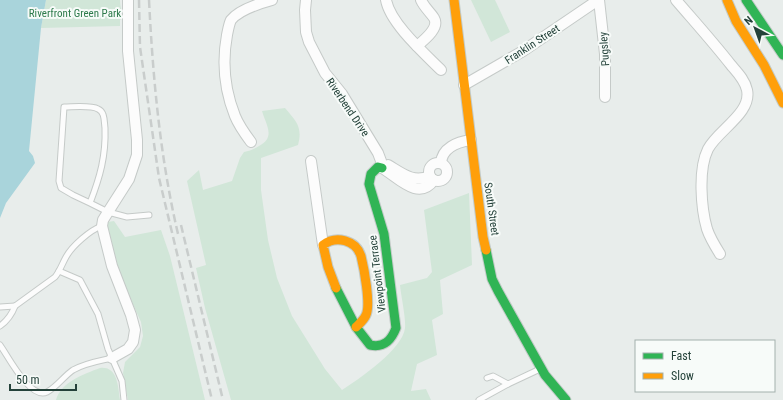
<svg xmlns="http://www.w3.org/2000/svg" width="783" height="400" font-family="'Roboto Condensed',sans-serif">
	<rect width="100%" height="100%" fill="#e8edeb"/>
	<!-- green -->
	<g fill="#d1e6d8">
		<path d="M46,0h74c0,7 2,11 3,17l-3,3v6l-79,2z"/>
		<path d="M471,0h24l15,32 -19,10z"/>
		<path d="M285,108c11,13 18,19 13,37l-37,13v32l7,50 9,38 15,38 33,53 17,21c17,-11 61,-41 63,-62 1,-10 -4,-32 -5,-43l27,-7 5,-6 -8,-62 45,-17 3,72 -32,15 3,34 -11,6 5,35 -20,9 -6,27 15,-2 5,11h-200l-26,-92 -9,-40 10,-3 -19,-84 12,-11 4,20 29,-9 8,-23 4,-6c5,-1 10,-3 15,-6 17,-9 7,-21 3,-35z"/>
		<path d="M114,221l11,16 36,-7 9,26 35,144h-77l-5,-27 2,-11 15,-15 3,-11 -2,-14 -16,-35 -11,-31 -6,-27v-7z"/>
		<path d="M100,368c18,-2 18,19 20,32h-64c5,-18 28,-26 44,-32z"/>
	</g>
	<!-- water -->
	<path fill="#a9d4db" d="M0,0h46l-5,28 -12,123 4,5 2,7 -29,40 -6,15z"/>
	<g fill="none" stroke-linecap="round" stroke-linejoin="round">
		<defs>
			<g id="lane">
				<path d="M90,203l-17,-8 -12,-7 -2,-7 5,-74c9,0 27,-2 34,2 7,3 6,12 7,19 1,28 -5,49 -15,75l18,9 19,5 22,-2"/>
				<path d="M59,271l21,9 18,34 10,35 14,32 2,19"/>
				<path d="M0,307l15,-1"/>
				<path d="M0,326c7,-5 12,-12 15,-20l40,-29c5,-6 7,-13 11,-20 6,-11 24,-27 36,-31"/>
				<path d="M0,345c8,11 30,55 47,47 10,-5 17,-16 26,-22 12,-7 26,-9 39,-12"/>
				<path d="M487,378l6,-2 15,8 32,-15"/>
				<path d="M479,400l29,-16"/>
			</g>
			<g id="street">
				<path d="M306,0l-1,10 1,22 3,10 16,31 17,21 36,59 3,8 1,7c15,8 36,34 52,12"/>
				<path d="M386,0c4,23 38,53 55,70"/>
				<path d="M599,0l6,54v43"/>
				<path d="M676,0c18,21 37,42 55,65 6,7 14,15 16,25 5,23 -29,40 -39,59 -10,20 -7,59 -1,80 3,9 8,17 13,25"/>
				<path d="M417,46c7,-6 23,-18 17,-28 -4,-6 -10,-11 -13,-18"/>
				<path d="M464,85l59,-34 75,-51"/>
				<path d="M251,142c-6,-8 -12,-16 -16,-26 -10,-25 -13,-54 -8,-81 1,-5 2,-11 4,-15 8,-10 30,-17 41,-20"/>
				<path d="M311,161l12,84"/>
				<path d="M441,163c1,-15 16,-21 30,-23"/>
				<circle cx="438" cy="172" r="9"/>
				<path d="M388,165c15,9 25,18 42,11"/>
				<path d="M112,358l16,-9 5,-7 2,-12 -4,-15 -19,-49 -10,-40 1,-6 5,-8 21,-33 8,-24v-15l-9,-89v-51"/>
			</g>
			<g id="fast">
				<path d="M746,0l37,55"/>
				<path d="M486,250l6,29 6,12 47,84 21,25"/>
				<path d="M336,288l20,39 14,18c14,3 21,-4 26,-17l-12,-94 -15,-50 2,-10 7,-7 4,1"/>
			</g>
			<g id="slow">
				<path d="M454,0l29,237 3,13"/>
				<path d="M727,0l9,21 28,44 19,38"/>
				<path d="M336,288l-8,-21 -5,-22c13,-10 33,-5 38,11 3,12 10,49 5,59 -2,5 -6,8 -10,12"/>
			</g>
		</defs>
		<!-- lane casing -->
		<use href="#lane" stroke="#c5cac8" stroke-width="7"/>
		<!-- street casing -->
		<use href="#street" stroke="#c5cac8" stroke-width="12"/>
		<!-- fast casing -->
		<use href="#fast" stroke="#c3cbc8" stroke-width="11"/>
		<!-- slow casing -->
		<use href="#slow" stroke="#c3cbc8" stroke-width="11"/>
		<!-- lane -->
		<use href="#lane" stroke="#fcfcfc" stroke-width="5"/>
		<!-- street -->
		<use href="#street" stroke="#fcfcfc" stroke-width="10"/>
		<!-- fast -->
		<use href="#fast" stroke="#30b455" stroke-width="9"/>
		<!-- slow -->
		<use href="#slow" stroke="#ff9f0a" stroke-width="9"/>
		<!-- rail -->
		<g stroke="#c9cdcc" stroke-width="2.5" stroke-dasharray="8 4" stroke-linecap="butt">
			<path d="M139,0l1,47 19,131 53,222"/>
			<path d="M149,0c4,79 11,157 29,234"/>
			<path d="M181,225l42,175"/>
		</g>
	</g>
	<g text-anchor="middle" stroke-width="4" stroke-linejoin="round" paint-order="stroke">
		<!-- park labels -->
		<g font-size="11" fill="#2d7a4b" stroke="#f7fbf9">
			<text x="75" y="17">Riverfront Green Park</text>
		</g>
		<!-- street labels -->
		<g font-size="11" fill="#24423a" stroke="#f7fbf9">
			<text transform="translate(532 44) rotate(-33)" y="4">Franklin Street</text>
			<text transform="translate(604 49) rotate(-94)" y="4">Pugsley</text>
			<text transform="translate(348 107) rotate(56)" y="4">Riverbend Drive</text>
			<text transform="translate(492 209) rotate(82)" y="4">South Street</text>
			<text transform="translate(377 274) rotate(-97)" y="4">Viewpoint Terrace</text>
		</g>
	</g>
	<!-- legend -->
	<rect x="635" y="340" width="140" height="52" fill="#f7fbf9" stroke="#a3b1ad"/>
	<rect x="643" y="353" width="20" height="6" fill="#30b455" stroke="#a3b1ad"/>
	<text x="671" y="360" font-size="12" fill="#24423a">Fast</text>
	<rect x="643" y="373" width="20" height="6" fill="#ff9f0a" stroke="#a3b1ad"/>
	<text x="671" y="380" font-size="12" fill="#24423a">Slow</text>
	<!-- north arrow -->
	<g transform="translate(755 28) rotate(319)" stroke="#f7fbf9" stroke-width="3" paint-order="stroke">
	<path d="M0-3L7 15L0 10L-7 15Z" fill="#24423a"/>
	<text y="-6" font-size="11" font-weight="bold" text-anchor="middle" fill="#24423a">N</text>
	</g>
	<!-- scale -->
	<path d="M10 384v6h66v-6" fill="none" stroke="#24423a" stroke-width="2"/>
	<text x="16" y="384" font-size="12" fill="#24423a" stroke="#f7fbf9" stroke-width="3" paint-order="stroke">50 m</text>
</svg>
